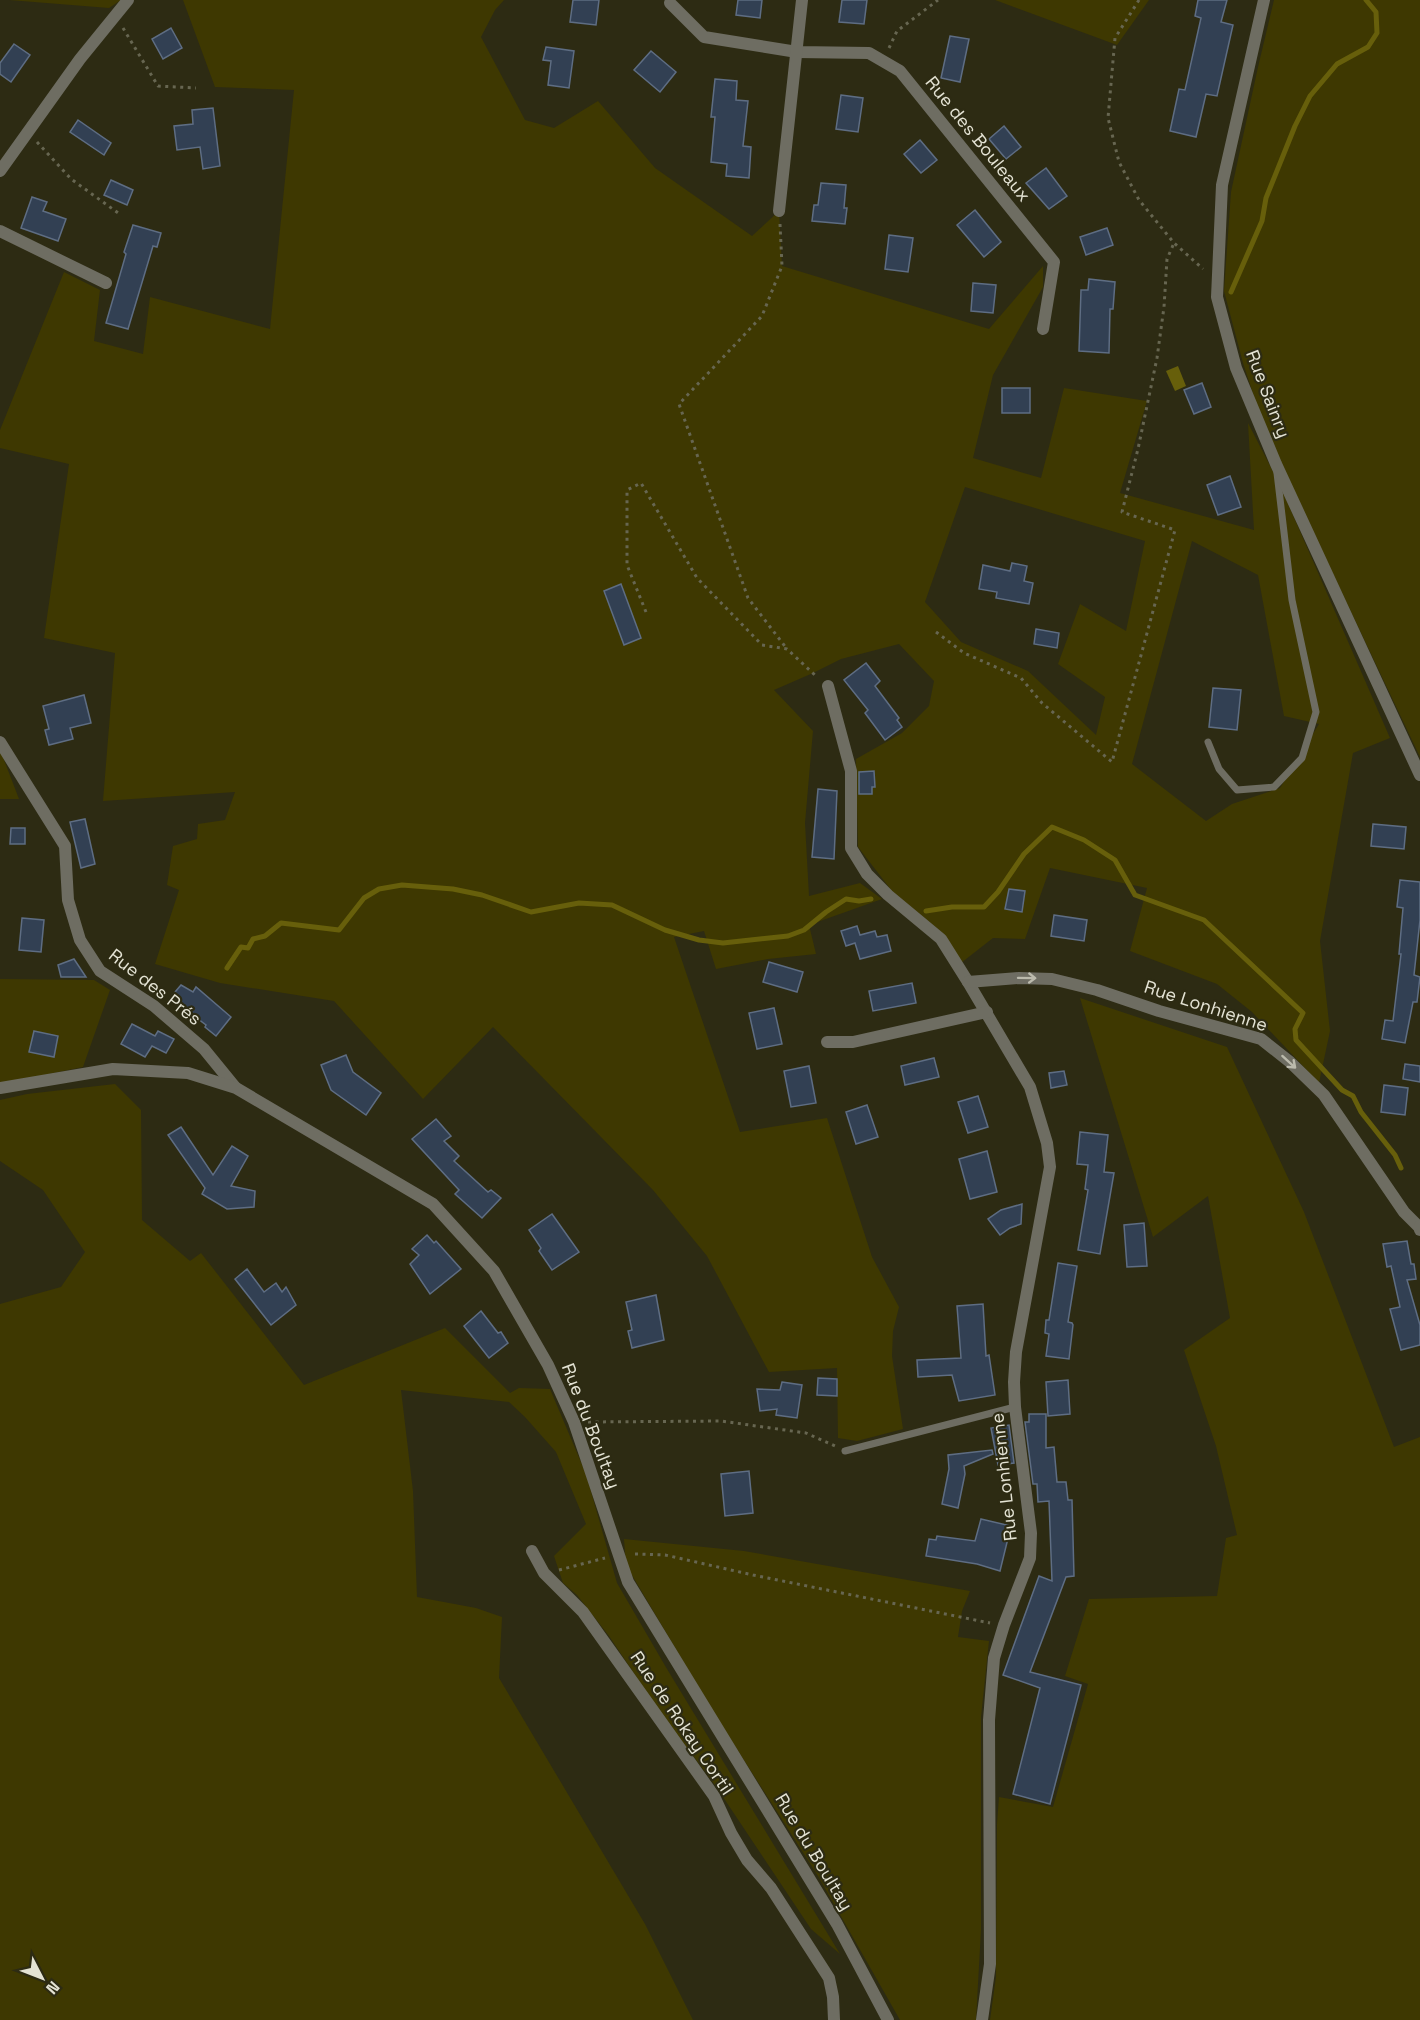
<svg xmlns="http://www.w3.org/2000/svg" width="1420" height="2020" font-family="'Space Grotesk',sans-serif">
	<rect width="100%" height="100%" fill="#2d2b13"/>
	<!-- green -->
	<g fill="#3e3801" fill-rule="evenodd">
		<path d="M9,0h112l-12,8z"/>
		<path d="M183,0h321l-9,10 -14,27 44,83 29,8 44,-27 57,67 97,68 27,-25 3,55 207,63 54,-63v21l-50,88 -20,83 68,20 23,-90 83,13 -27,92 134,37 -6,-107 31,60 111,255 -37,15 -33,188 10,90 -11,52 -67,-71 -35,-28 -87,-33 17,-63 -97,-20 -25,71 -32,-1 -32,25 -16,-28 -53,-44 -34,-44 -2,-88 46,-26 27,-27 5,-25 -35,-37 -58,15 -28,14 -39,17 39,41 -8,92 4,73 51,-13 22,16 -73,26 7,29 -48,5 -52,10 -12,-38 -30,6 66,195 87,-14 45,139 27,50 -6,24 -1,25 11,73 -46,12 -19,-3 -1,-70 -68,4 -62,-116 -54,-66 -160,-163 -70,72 -89,-98 -114,-18 -65,-19 24,-74 -12,-5 6,-39 24,-7 1,-15 27,-4 10,-28 -132,9 12,-148 -71,-15 25,-174 -69,-16v-18l64,-158 36,18 -6,51 49,13 7,-57 120,32 24,-239 -79,-3zM965,487l180,54 -19,90 -46,-27 -22,60 47,33 -9,38 -68,-64 -67,-29 -36,-40zM1192,541l66,34 26,141 35,8 -39,64 -48,16 -26,17 -74,-57z"/>
		<path d="M995,0h154l-32,45z"/>
		<path d="M1274,0h146v757l-154,-324 -23,-70 -19,-72 7,-99 27,-125z"/>
		<path d="M0,752h1l18,47h-19z"/>
		<path d="M0,979l94,1 16,10 -27,77 -83,17z"/>
		<path d="M1080,998l147,49 77,165 90,235 26,-10v583h-430l6,-43 1,-153 2,-27 54,10 35,-123 -23,-8 24,-77 128,-3 9,-58 11,-3 -21,-89 -32,-96 46,-32 -22,-122 -55,41z"/>
		<path d="M115,1084l26,26 1,110 48,41 11,-8 103,132 141,-57 65,65 9,-5 31,1 36,85 31,109 50,86 173,285 -29,-25 -96,-144 -57,-76 -49,-73 -32,-41 -14,-12 -9,-27 32,-32 -30,-72 -31,-35 -16,-15 -108,-12 12,101 4,106 59,11 26,9 -3,61 146,246 48,96h-693v-716l61,-17 24,-35 -42,-62 -43,-29v-61l27,-6z"/>
		<path d="M624,1539l120,12 226,40 -8,20 -4,26 31,4 -8,76v213l-5,90h-76l-82,-144 -106,-166 -86,-145z"/>
	</g>
	<!-- water -->
	<path fill="#675f0b" d="M1178,366l8,20 -11,5 -9,-20z"/>
	<g fill="none" stroke-linecap="round" stroke-linejoin="round">
		<!-- stream -->
		<g stroke="#675f0b" stroke-width="5">
			<path d="M1231,292l31,-71 4,-23 29,-72 15,-30 27,-32 31,-17 9,-14 -1,-21 -10,-12"/>
			<path d="M926,911l26,-4h32l14,-15 26,-38 28,-27 32,13 31,20 20,35 69,25 99,93 -8,16 1,11 46,50 11,6 8,16 34,43 6,13"/>
			<path d="M227,968l14,-21 7,1 5,-9 12,-3 16,-13 58,7 25,-32 15,-9 23,-4 51,4 29,6 49,17 48,-9 33,2 53,25 34,10 24,3 65,-7 16,-6 22,-18 20,-13 13,2 12,-2"/>
		</g>
	</g>
	<!-- building -->
	<g fill="#324053" stroke="#5e6d83" stroke-width="1.5">
		<path d="M573,0h26l-3,25 -26,-3z"/>
		<path d="M738,0h24l-2,18 -24,-3z"/>
		<path d="M842,0h25l-3,24 -25,-2z"/>
		<path d="M1198,0h29l-6,22 12,3 -16,71 -11,-2 -10,43 -26,-6 9,-42 6,1 16,-72 -6,-2z"/>
		<path d="M171,28l11,20 -19,11 -11,-20z"/>
		<path d="M950,36l19,3 -9,43 -19,-4z"/>
		<path d="M14,44l16,11 -19,27 -11,-8v-11z"/>
		<path d="M546,47l28,4 -5,37 -21,-3 3,-24 -8,-1z"/>
		<path d="M651,51l25,21 -16,20 -26,-22z"/>
		<path d="M715,79l22,2 -1,19 12,1 -5,45 8,1 -2,31 -23,-2 1,-12 -16,-2 4,-45h-4z"/>
		<path d="M841,95l22,3 -5,34 -22,-3z"/>
		<path d="M213,108l7,58 -17,3 -3,-22 -23,3 -3,-24 19,-2 -1,-14z"/>
		<path d="M78,120l33,23 -7,12 -34,-23z"/>
		<path d="M1004,126l17,21 -15,12 -17,-20z"/>
		<path d="M920,140l17,20 -16,13 -17,-19z"/>
		<path d="M1046,168l21,28 -18,13 -23,-26z"/>
		<path d="M111,180l22,10 -6,15 -23,-10z"/>
		<path d="M821,183l25,2 -2,23h3l-2,16 -33,-3 2,-16h4z"/>
		<path d="M32,197l15,5 -4,9 23,8 -8,22 -37,-13z"/>
		<path d="M975,210l26,32 -17,15 -27,-32z"/>
		<path d="M133,225l28,8 -4,14 -4,-1 -25,83 -22,-6 20,-69 -2,-2z"/>
		<path d="M1107,228l6,17 -27,10 -6,-18z"/>
		<path d="M889,235l24,3 -5,34 -23,-3z"/>
		<path d="M1089,279l26,3 -2,27h-3l-1,44 -30,-2 2,-61h7z"/>
		<path d="M973,283l23,2 -3,28 -22,-2z"/>
		<path d="M1202,383l9,24 -17,7 -10,-24z"/>
		<rect x="1002" y="388" width="28" height="25"/>
		<path d="M1230,476l11,31 -23,8 -11,-30z"/>
		<path d="M1012,563l15,3 -3,15 9,2 -4,21 -33,-6 1,-6 -18,-3 4,-24 27,6z"/>
		<path d="M621,584l20,54 -17,7 -20,-54z"/>
		<path d="M1036,629l23,4 -2,15 -23,-4z"/>
		<path d="M866,663l14,18 -5,5 24,32 -2,2 5,7 -17,13 -20,-27 3,-3 -24,-30z"/>
		<path d="M1213,688l28,2 -4,40 -28,-3z"/>
		<path d="M84,695l7,28 -21,5 3,11 -24,6 -4,-15 4,-1 -6,-23z"/>
		<path d="M874,771l1,16h-3v7h-13v-22z"/>
		<path d="M818,789l19,2 -3,68 -22,-2z"/>
		<path d="M85,819l10,45 -14,4 -11,-46z"/>
		<path d="M1373,824l33,3 -2,22 -33,-3z"/>
		<path d="M11,828h14v16h-15z"/>
		<path d="M1400,880l20,2v38l-6,55 6,2 -3,25h-4l-8,41 -23,-4 3,-19 8,1 8,-67h-2l4,-46 -6,-1z"/>
		<path d="M1009,889l16,2 -3,21 -17,-3z"/>
		<path d="M1054,915l33,5 -3,21 -33,-5z"/>
		<path d="M22,918l22,2 -3,32 -22,-2z"/>
		<path d="M857,926l3,9 15,-4 2,6 10,-2 4,16 -31,8 -5,-16 -9,3 -5,-15z"/>
		<path d="M74,959l12,18h-25l-3,-12z"/>
		<path d="M769,962l34,10 -6,20 -34,-10z"/>
		<path d="M912,983l4,20 -43,8 -4,-20z"/>
		<path d="M181,985l12,7 3,-5 35,30 -15,19 -11,-9 1,-2 -36,-27z"/>
		<path d="M774,1008l8,36 -25,5 -8,-36z"/>
		<path d="M132,1024l23,12 3,-5 16,8 -8,14 -14,-7 -7,11 -24,-13z"/>
		<path d="M34,1031l24,5 -4,21 -25,-5z"/>
		<path d="M346,1055l7,17 28,21 -15,22 -35,-25 -10,-25z"/>
		<path d="M934,1058l5,19 -34,8 -4,-19z"/>
		<path d="M1405,1064l15,2v16l-17,-3z"/>
		<path d="M809,1066l7,37 -25,4 -7,-36z"/>
		<path d="M1064,1071l3,14 -16,3 -2,-15z"/>
		<path d="M1384,1085l24,3 -3,27 -24,-3z"/>
		<path d="M978,1096l10,31 -20,6 -10,-31z"/>
		<path d="M867,1105l11,32 -22,7 -10,-32z"/>
		<path d="M436,1119l15,17 -7,5 15,15 -5,5 34,31 3,-2 10,8 -19,20 -27,-24 4,-4 -47,-51z"/>
		<path d="M181,1127l32,48 19,-29 16,10 -17,30 24,5 -1,16 -27,2 -25,-15 3,-6 -37,-53z"/>
		<path d="M1080,1132l28,3 -4,37 10,1 -14,81 -22,-4 10,-60 -3,-1 3,-24 -11,-1z"/>
		<path d="M987,1151l10,41 -27,7 -11,-40z"/>
		<path d="M1022,1204l-1,20 -11,4 -10,7 -12,-16 13,-9z"/>
		<path d="M552,1214l27,38 -27,18 -13,-19 2,-3 -12,-18z"/>
		<path d="M1144,1223l3,43 -20,1 -3,-42z"/>
		<path d="M427,1235l7,8 2,-2 25,28 -31,25 -20,-30 9,-9 -7,-6z"/>
		<path d="M1407,1241l4,23h3l2,15 -9,1 13,45v20l-19,5 -11,-41 10,-2 -9,-41 -4,1 -4,-23z"/>
		<path d="M1058,1263l19,3 -9,56 4,1 1,2 -4,34 -23,-3 3,-22 -4,-1 1,-13h3z"/>
		<path d="M247,1269l17,23 12,-9 6,9 4,-5 10,18 -25,20 -36,-46z"/>
		<path d="M656,1295l8,45 -32,8 -4,-17 4,-1 -6,-28z"/>
		<path d="M983,1304l3,52 3,-1 6,40 -36,6 -7,-26 -34,2 -1,-17 44,-2 -4,-52z"/>
		<path d="M481,1311l17,22 3,-1 7,11 -19,15 -25,-32z"/>
		<path d="M818,1378l19,1v17l-20,-1z"/>
		<path d="M1068,1380l2,34 -22,2 -2,-34z"/>
		<path d="M782,1382l20,3 -5,33 -21,-3 1,-6 -17,2 -3,-22 23,1z"/>
		<path d="M1029,1414h17v34l8,-1 3,35h9l2,18h4l2,76 -8,1 -36,95 51,13 -31,119 -37,-10 27,-106 -37,-13 36,-99 13,5 -3,-80 -11,1 -1,-18h-4l-8,-62h4z"/>
		<path d="M1009,1425l5,38 -16,2 -7,-37z"/>
		<path d="M992,1450l1,4 -29,12 1,8 -7,34 -16,-4 7,-35 -1,-14z"/>
		<path d="M749,1471l4,42 -28,3 -4,-42z"/>
		<path d="M981,1519l30,7 -11,45 -23,-7 -51,-8 3,-17 7,1 1,-4 38,5z"/>
	</g>
	<g fill="none" stroke-linecap="round" stroke-linejoin="round">
		<!-- path -->
		<g stroke="#676651" stroke-width="3" stroke-dasharray="3 4.5" stroke-linecap="butt">
			<path d="M1139,0l-24,38 -7,80 11,44 20,38 35,43 29,26"/>
			<path d="M123,28l35,58 38,2"/>
			<path d="M889,48l8,-17 41,-31"/>
			<path d="M37,142l34,37 50,36"/>
			<path d="M780,224l2,42 -20,50 -83,88 69,194 39,51"/>
			<path d="M646,612l-19,-47v-75l14,-7 56,95 65,67 25,4 30,28"/>
			<path d="M936,632l28,21 57,25 21,25 70,59 63,-232 -53,-18 16,-63 19,-91 7,-51 3,-48 7,-16"/>
			<path d="M588,1422l133,-1 85,12 29,13"/>
			<path d="M635,1554l30,1 88,20 237,48"/>
			<path d="M559,1570l46,-12"/>
		</g>
		<!-- service -->
		<g stroke="#6e6d62" stroke-width="7">
			<path d="M1208,742l11,27 18,21 37,-3 28,-29 14,-46 -24,-112 -15,-127"/>
			<path d="M845,1451l170,-44"/>
		</g>
		<!-- minor -->
		<g stroke="#6e6d62" stroke-width="12">
			<path d="M670,3l34,34 93,15 72,1 31,18 154,191 -11,67"/>
			<path d="M0,171l80,-112 48,-59"/>
			<path d="M779,211l23,-211"/>
			<path d="M0,231l106,52"/>
			<path d="M828,686l23,85v77l16,26 21,21 53,44 27,43 62,105 17,56 3,24 -34,185 -2,30 1,25 16,126 -1,25 -26,67 -10,33 -5,62 1,244 -8,56"/>
			<path d="M0,742l65,104 3,54 12,40 20,31 54,35 50,43 31,38"/>
			<path d="M968,982l51,-4 33,1 45,11 62,21 102,28 29,23 34,33 80,117 16,16"/>
			<path d="M827,1042h26l134,-30"/>
			<path d="M0,1088l113,-19 75,4 48,15 197,116 61,67 54,94 26,57 54,160 209,342 51,96"/>
			<path d="M532,1551l12,22 39,39 131,184 17,37 16,27 24,28 58,90 4,19 1,23"/>
		</g>
		<!-- tertiary -->
		<g stroke="#6e6d62" stroke-width="12">
			<path d="M1264,0l-42,185 -5,112 19,71 40,96 144,311"/>
			<path d="M1420,1226v4"/>
		</g>
	</g>
	<!-- one-way arrows -->
	<defs><path id="oneway-shaft" d="M-6 0H5M1.5-3L5.5 0L1.5 3" fill="none" stroke-width="1.6" stroke-linecap="round" stroke-linejoin="round" transform="scale(1.5)"/></defs>
	<g stroke="#bbbaac">
		<use href="#oneway-shaft" transform="translate(1027 978) rotate(1)"/>
		<use href="#oneway-shaft" transform="translate(1289 1062) rotate(42)"/>
	</g>
	<g text-anchor="middle" stroke-width="4.5" stroke-linejoin="round" paint-order="stroke">
		<!-- street labels -->
		<g font-size="18" fill="#e4e3d4" stroke="#2d2b13">
			<text transform="translate(978 139) rotate(51)" y="6">Rue des Bouleaux</text>
			<text transform="translate(1268 394) rotate(69)" y="6">Rue Sainry</text>
			<text transform="translate(155 987) rotate(38)" y="6">Rue des Prés</text>
			<text transform="translate(1206 1006) rotate(18)" y="6">Rue Lonhienne</text>
			<text transform="translate(591 1426) rotate(69)" y="6">Rue du Boultay</text>
			<text transform="translate(1004 1477) rotate(-96)" y="6">Rue Lonhienne</text>
			<text transform="translate(682 1723) rotate(56)" y="6">Rue de Rokay Cortil</text>
			<text transform="translate(814 1852) rotate(59)" y="6">Rue du Boultay</text>
		</g>
	</g>
	<!-- north arrow -->
	<g transform="translate(42 1978) rotate(132)" stroke="#2d2b13" stroke-width="4.5" paint-order="stroke">
	<path d="M0-4.5L10 22L0 15L-10 22Z" fill="#e4e3d4"/>
	<text y="-9" font-size="16" font-weight="bold" text-anchor="middle" fill="#e4e3d4">N</text>
	</g>
</svg>
